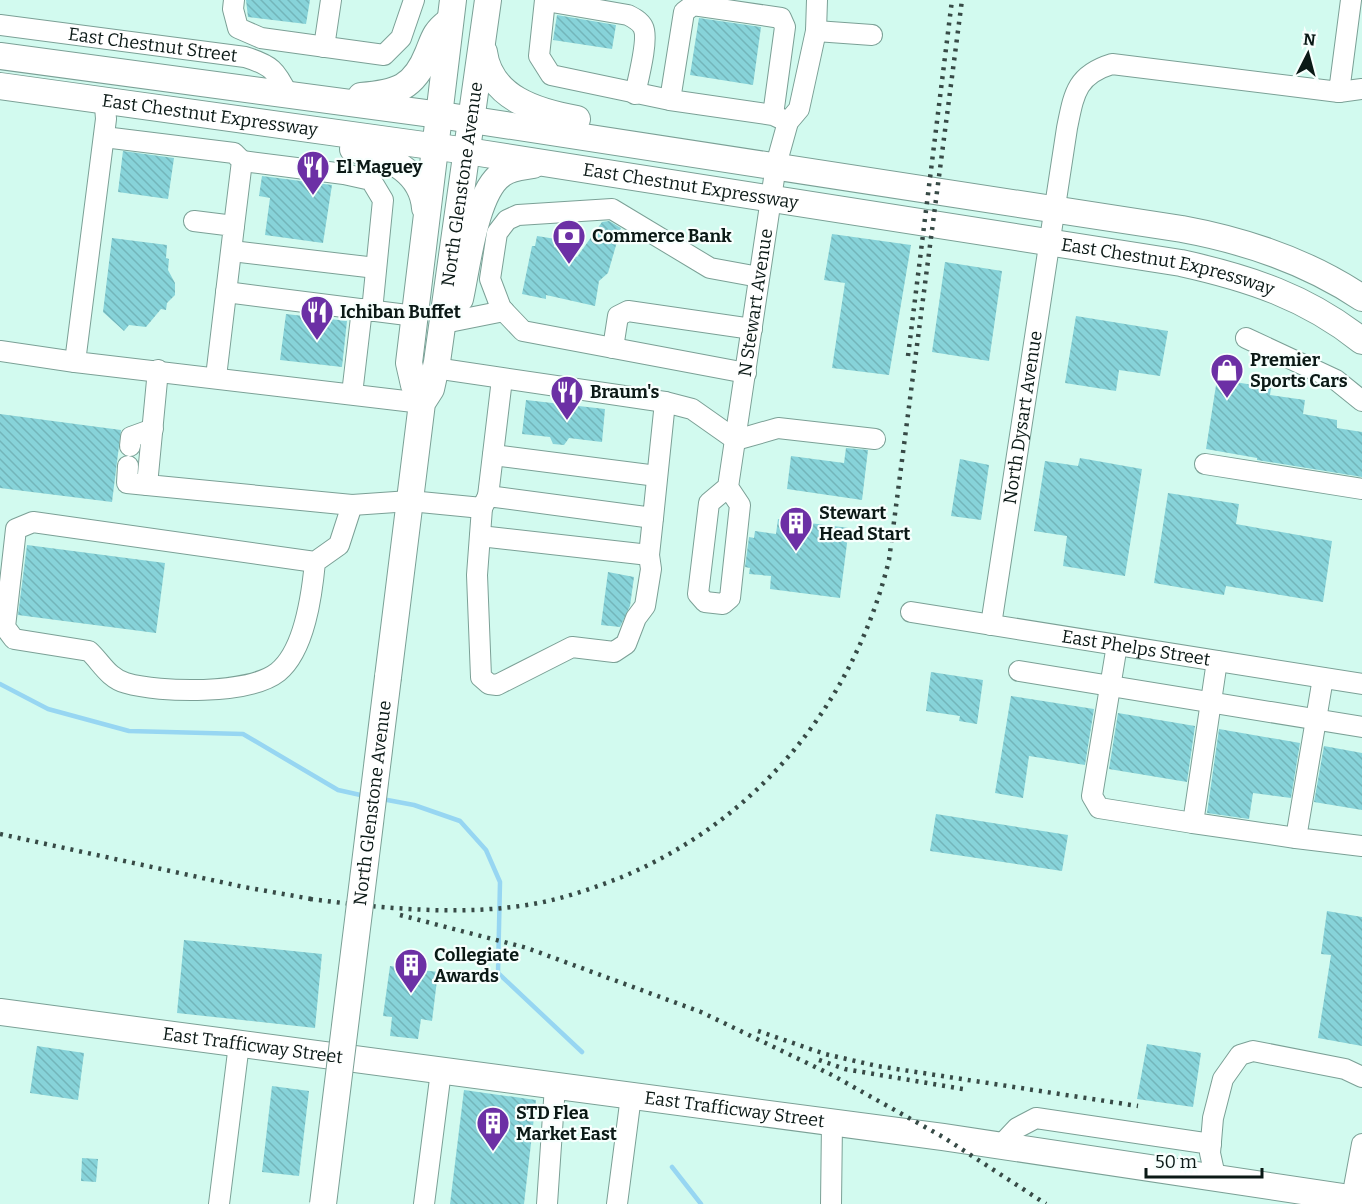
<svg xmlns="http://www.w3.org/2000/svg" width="1362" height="1204" font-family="Bitter,serif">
	<defs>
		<pattern id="building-back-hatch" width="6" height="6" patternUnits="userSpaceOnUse" patternTransform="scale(1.5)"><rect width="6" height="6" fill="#87d3d9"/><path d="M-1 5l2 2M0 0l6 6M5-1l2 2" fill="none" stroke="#73b5ba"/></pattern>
	</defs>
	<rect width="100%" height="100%" fill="#d2faef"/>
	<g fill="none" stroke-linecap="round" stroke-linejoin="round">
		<!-- stream -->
		<g stroke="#97d6f2" stroke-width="4.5">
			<path d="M0,684l48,25 81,22 114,3 95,56 27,6"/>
			<path d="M382,799l32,6 46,16 26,29 14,32 -2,91 84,79"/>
			<path d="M672,1167l29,37"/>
		</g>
	</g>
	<!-- building -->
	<g fill="url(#building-back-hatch)">
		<path d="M246,0h64l-4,24 -58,-7z"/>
		<path d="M557,15l59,10 -4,24 -59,-9z"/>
		<path d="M699,18l62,9 -8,58 -63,-10z"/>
		<path d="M123,151l51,7 -6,41 -50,-7z"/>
		<path d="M262,176l70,9 -9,58 -58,-8 5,-37 -11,-2z"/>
		<path d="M609,221l12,7 -13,45 -9,8 -4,25 -49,-11v4l-24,-5 10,-48h3l2,-10 19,3 -2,8 10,2 13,8 25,-35z"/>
		<path d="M832,234l79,11 -22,130 -57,-7 13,-85 -21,-3z"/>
		<path d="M112,238l55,7 -1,13 3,1 -1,11 7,13v12l-8,8 -1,7 -5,-1 -15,18 -17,-2 -5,6 -21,-19z"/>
		<path d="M945,262l57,9 -13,90 -57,-9z"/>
		<path d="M286,314l61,7 -5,46 -62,-7z"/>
		<path d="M1076,316l92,15 -8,45 -41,-6 -3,21 -51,-8z"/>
		<path d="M1217,379l54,9 -1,7 35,5 -2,14 34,6v8l25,4v45l-105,-17v-2l-51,-9z"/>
		<path d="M526,400l79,9 -3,33 -33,-4 -5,7 -11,-1 -3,-7 -28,-3z"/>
		<path d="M0,414l121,16 -9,72 -112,-14z"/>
		<path d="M846,448l22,2 -6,50 -75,-11 4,-33 53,7z"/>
		<path d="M1080,458l62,11 -17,107 -62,-10 4,-30 -33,-5 11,-70 33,5z"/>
		<path d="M960,459l29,6 -8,55 -30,-4z"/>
		<path d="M1168,493l71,11 -3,20 96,17 -9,61 -97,-16 -2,9 -70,-12z"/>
		<path d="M778,519l71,9 -9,70 -70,-9 1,-13 -22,-2 1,-6 -5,-1 4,-30 5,1 1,-7 21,3z"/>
		<path d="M27,545l138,18 -9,70 -138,-18z"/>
		<path d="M608,572l26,5 -4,29 -10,21 -19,-2z"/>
		<path d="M931,672l52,8 -6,44 -18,-3 1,-5 -34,-5z"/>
		<path d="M1011,696l83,13 -9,56 -56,-9 -6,42 -28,-5z"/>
		<path d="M1118,713l77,13 -8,56 -78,-13z"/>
		<path d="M1219,729l81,14 -9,55 -38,-5 -4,26 -42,-6z"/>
		<path d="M1324,746l38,7v57l-48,-8z"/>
		<path d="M936,814l132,21 -6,36 -132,-20z"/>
		<path d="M1327,911l35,6v129l-44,-8 13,-83 -10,-1z"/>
		<path d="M184,940l138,14 -7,74 -138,-15z"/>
		<path d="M390,966l48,6 -6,49 -11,-2 -3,20 -28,-3 2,-19 -9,-1z"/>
		<path d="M1147,1044l54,9 -8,54 -56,-8z"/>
		<path d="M37,1046l47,7 -6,47 -48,-7z"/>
		<path d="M272,1086l37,5 -10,85 -37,-4z"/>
		<path d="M464,1090l72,10 -12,104h-74z"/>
		<path d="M82,1158l16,1 -2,23 -15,-1z"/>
	</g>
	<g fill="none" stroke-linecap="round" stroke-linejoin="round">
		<defs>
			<g id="minor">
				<path d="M234,0l-1,9 5,19 23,10 123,17 17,-17 13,-38"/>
				<path d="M545,0l-6,56 12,19 119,25"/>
				<path d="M546,1l82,14c6,3 12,6 15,12 6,11 -5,53 -8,67"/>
				<path id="s1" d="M0,25l245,32c26,8 31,13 43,38"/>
				<path d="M816,31l56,4"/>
				<path d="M324,47l7,-47"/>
				<path d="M1339,92l23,-3"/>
				<path d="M101,100l4,6 1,13 -31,243 347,41"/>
				<path d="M773,115l12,-88 -4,-9 -88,-13 -9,7 -14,88 103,15 15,7"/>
				<path d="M104,137l130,16 8,8 -8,65"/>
				<path d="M242,161l102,13 27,6 12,20 -11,111"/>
				<path d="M194,221l40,5 -18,151"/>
				<path d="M232,251l144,17"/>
				<path d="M226,292l189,24"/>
				<path d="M441,320l13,1 50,-10"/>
				<path d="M1246,338l90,42 26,21"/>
				<path d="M613,348l5,-32 10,-5 124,18"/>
				<path d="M0,351l75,11"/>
				<path d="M435,368l230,34"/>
				<path d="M158,370l-11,115 205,20 58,-4 72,7 6,-12 165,22 12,-116 27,7 44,31"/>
				<path d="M746,373l-223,-42 -22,-23 -11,-29 7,-46 10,-13 11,-5 94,-6 98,59 49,9"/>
				<path d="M352,394l10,-85"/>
				<path d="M736,440l42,-12 97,11"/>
				<path d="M130,446l1,-9 22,-8"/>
				<path d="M493,455l164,21"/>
				<path d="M1205,464l157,25"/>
				<path d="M128,466l-1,17 20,2"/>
				<path id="s2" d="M728,487l12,18 -10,93 -7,6 -18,-2 -7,-8 11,-91 19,-16 48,-322 12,-43 11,-13 17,-78 1,-31"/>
				<path d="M488,496l14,-117"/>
				<path d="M482,508l-5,67 4,102 8,7 8,1 75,-38 42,5 12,-8 10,-26 9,-12 6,-37 -2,-14 4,-37"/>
				<path d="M480,536l169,19"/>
				<path d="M315,562c-3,32 -10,88 -37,110 -29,23 -118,21 -152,11 -18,-5 -25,-21 -37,-32l-75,-12 -9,-12 11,-98 17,-7 282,40 24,-17 13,-40"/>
				<path id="s3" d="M911,612l451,72"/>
				<path id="s4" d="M991,625l76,-497c7,-34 9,-53 45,-64l227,28 12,-92"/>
				<path d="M1117,645l-25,151 7,12 94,15"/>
				<path d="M1217,661l-24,162 103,15"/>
				<path d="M1019,671l343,56"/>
				<path d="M1323,678l-27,160 66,8"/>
				<path d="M1001,1145l16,-17 19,-10 175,26"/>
				<path d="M1215,1176l-5,-23 3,-35 10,-39 17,-24 13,-4 92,18 17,8"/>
				<path d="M1352,1198l10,-54"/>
				<path d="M219,1204l20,-160"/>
				<path d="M424,1204l17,-133"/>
				<path d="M547,1204l8,-118"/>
				<path d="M617,1204l14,-108"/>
				<path d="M831,1204l1,-82"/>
			</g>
			<g id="major">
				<path d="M484,52c6,46 53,60 93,67"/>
				<path d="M0,56l440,59 742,114c65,12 125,32 180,69"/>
				<path id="s5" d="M0,86l467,65 714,112c68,15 126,34 181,78"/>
				<path d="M361,96c36,-3 53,-8 67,-43 6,-15 7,-21 20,-31"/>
				<path d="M353,149c33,6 69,21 72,59"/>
				<path d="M460,299c7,-31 15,-107 42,-125 9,-7 20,-7 31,-9"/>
				<path d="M422,403l-8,-18 -5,-22 44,-363"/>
				<path id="s6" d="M388,677l34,-274 9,-14 6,-27 51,-362"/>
				<path id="s7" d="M0,1012l943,125 419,63"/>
			</g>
		</defs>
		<!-- minor casing -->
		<use href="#minor" stroke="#7ba096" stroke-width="22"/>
		<!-- major casing -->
		<use href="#major" stroke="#7ba096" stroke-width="28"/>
		<!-- minor -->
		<use href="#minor" stroke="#fff" stroke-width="20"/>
		<!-- major -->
		<use href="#major" stroke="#fff" stroke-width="26"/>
		<!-- rail -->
		<g stroke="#374a46" stroke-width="4.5" stroke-dasharray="3 6" stroke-linecap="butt">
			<path d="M908,356l44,-356"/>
			<path d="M0,834l244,53 73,13"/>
			<path d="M310,899c72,9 145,17 217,6 33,-5 64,-16 95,-28 136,-57 232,-174 267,-317l73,-560"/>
			<path d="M400,915l127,33 174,64 131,63 111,62 103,67"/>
			<path d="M758,1031l67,23 52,12 261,40"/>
			<path d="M819,1060l26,9 118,20"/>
		</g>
		<defs>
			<g id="major-bridge">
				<path id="s8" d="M323,1204l65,-527"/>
			</g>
		</defs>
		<!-- major-bridge casing -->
		<use href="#major-bridge" stroke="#7ba096" stroke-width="28" stroke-linecap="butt"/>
		<!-- major-bridge -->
		<use href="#major-bridge" stroke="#fff" stroke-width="26"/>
	</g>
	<!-- icons -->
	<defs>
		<symbol id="restaurant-pin" viewBox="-11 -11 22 30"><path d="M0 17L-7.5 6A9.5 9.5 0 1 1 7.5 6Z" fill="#6c30a5" stroke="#f7fffd"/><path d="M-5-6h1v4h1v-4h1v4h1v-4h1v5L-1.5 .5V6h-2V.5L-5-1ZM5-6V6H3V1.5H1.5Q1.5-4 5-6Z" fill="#fff"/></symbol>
		<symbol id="bank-pin" viewBox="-11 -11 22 30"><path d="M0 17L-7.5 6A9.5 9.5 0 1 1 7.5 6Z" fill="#6c30a5" stroke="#f7fffd"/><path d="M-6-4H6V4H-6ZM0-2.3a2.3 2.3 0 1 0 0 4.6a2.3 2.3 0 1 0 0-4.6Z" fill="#fff"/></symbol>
		<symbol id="shop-pin" viewBox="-11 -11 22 30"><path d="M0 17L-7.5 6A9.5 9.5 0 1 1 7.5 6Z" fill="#6c30a5" stroke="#f7fffd"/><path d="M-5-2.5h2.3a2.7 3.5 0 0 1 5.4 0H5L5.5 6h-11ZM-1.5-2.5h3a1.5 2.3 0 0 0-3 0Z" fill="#fff"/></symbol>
		<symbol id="building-pin" viewBox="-11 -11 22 30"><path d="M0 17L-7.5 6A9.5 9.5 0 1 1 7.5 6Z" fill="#6c30a5" stroke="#f7fffd"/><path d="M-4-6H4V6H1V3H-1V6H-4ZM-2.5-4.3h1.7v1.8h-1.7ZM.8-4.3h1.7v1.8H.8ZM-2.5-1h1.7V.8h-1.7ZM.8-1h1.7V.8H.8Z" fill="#fff"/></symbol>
	</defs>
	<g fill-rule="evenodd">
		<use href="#restaurant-pin" x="294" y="148" width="38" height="52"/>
		<use href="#bank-pin" x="550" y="217" width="38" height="52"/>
		<use href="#restaurant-pin" x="298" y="293" width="38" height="52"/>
		<use href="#shop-pin" x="1208" y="351" width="38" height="52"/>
		<use href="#restaurant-pin" x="548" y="373" width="38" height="52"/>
		<use href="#building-pin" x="777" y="504" width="38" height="52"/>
		<use href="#building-pin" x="392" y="946" width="38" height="52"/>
		<use href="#building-pin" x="474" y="1104" width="38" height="52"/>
	</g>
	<g text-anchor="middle" stroke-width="4.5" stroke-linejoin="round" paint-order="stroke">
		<!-- street labels -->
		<g font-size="18" fill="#0b1916" stroke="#f7fffd">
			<text dy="6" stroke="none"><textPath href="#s1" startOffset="154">East Chestnut Street</textPath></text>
			<text dy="6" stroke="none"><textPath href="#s5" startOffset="212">East Chestnut Expressway</textPath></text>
			<text dy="6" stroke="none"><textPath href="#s6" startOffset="500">North Glenstone Avenue</textPath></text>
			<text dy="6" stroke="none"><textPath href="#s5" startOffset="698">East Chestnut Expressway</textPath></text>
			<text dy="6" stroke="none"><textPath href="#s5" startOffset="1182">East Chestnut Expressway</textPath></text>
			<text dy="6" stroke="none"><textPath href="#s2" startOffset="456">N Stewart Avenue</textPath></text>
			<text dy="6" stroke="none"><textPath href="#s4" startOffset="210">North Dysart Avenue</textPath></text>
			<text dy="6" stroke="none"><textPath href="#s3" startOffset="228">East Phelps Street</textPath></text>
			<text dy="6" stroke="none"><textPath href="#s8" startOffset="404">North Glenstone Avenue</textPath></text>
			<text dy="6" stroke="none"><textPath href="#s7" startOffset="255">East Trafficway Street</textPath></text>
			<text dy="6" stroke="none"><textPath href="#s7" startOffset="741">East Trafficway Street</textPath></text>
		</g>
		<!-- poi labels -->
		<g font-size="18" font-weight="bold" fill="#0b1916" stroke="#f7fffd" text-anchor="start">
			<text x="336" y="173">El Maguey</text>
			<text x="592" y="242">Commerce Bank</text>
			<text x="340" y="318">Ichiban Buffet</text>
			<text x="1250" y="366">Premier<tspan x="1250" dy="21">Sports Cars</tspan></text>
			<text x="590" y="398">Braum's</text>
			<text x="819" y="519">Stewart<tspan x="819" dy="21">Head Start</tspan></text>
			<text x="434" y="961">Collegiate<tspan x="434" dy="21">Awards</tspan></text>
			<text x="516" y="1119">STD Flea<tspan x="516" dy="21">Market East</tspan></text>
		</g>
	</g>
	<!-- north arrow -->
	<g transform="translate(1308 54) rotate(6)" stroke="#f7fffd" stroke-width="4.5" paint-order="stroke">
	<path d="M0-4.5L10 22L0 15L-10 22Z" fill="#0b1916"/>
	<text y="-9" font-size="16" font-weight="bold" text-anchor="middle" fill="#0b1916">N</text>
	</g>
	<!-- scale -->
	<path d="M1146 1168v9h116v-9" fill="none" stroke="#0b1916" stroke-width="3"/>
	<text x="1155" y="1168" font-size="18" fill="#0b1916" stroke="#f7fffd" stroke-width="4.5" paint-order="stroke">50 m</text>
</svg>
